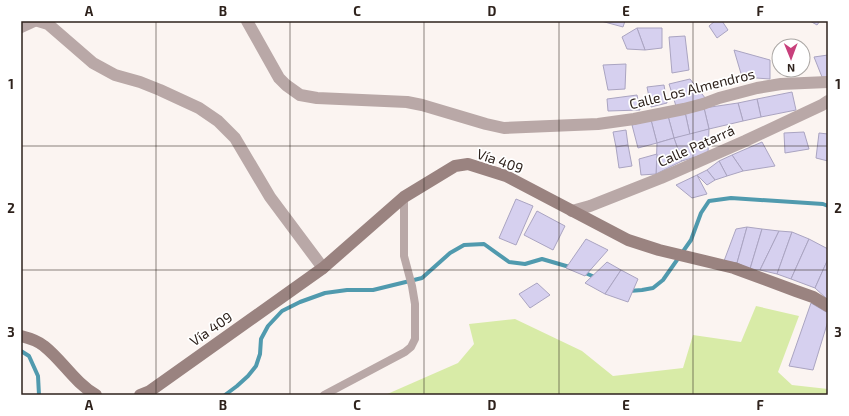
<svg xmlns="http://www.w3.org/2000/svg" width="849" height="416" font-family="'Exo 2',sans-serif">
	<rect width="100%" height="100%" fill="#fbf4f1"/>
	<!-- green -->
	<path fill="#d8eba7" d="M756,306l43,10 -21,56 14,13 36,4v6h-443l73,-32 16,-19 -5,-20 46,-5 67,32 31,25 70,-8 10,-33 48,7z"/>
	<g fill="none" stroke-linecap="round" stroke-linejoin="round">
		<!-- stream -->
		<g stroke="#509aae" stroke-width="4">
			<path d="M583,272l14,6"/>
			<path d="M629,291l13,-1 11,-2 10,-8 28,-40 10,-27 8,-12 22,-3 92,6 5,2"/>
			<path d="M21,351l8,5 9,20 1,19"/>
			<path d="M225,395l12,-9 11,-10 8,-10 4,-12 1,-15 7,-13 14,-15 18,-9 25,-9 22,-3h26l49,-12 28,-25 14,-8 20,-1 25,18 16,2 17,-5 31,9"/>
		</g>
	</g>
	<!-- building -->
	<g fill="#d6d0ef" stroke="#aaa4c1">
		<path d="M601,21h24l-2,6z"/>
		<path d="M715,21h7l6,9 -11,8 -8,-12z"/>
		<path d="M810,21h10l-3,4z"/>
		<path d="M637,28h25v20l-17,2z"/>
		<path d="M637,28l8,22 -18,-1 -5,-12z"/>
		<path d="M685,36l4,34 -17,3 -3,-36z"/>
		<path d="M734,50l36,10v19l-28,-2z"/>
		<path d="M828,55v22h-6l-8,-20z"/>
		<path d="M626,64l-1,25 -17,1 -5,-25z"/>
		<path d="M690,79l16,20 -30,7 -7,-22z"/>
		<path d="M664,85l3,18 -16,4 -4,-20z"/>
		<path d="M792,92l4,18 -35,7 -4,-18z"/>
		<path d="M637,95l3,15 -32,1 -1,-12z"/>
		<path d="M757,99l4,18 -18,4 -5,-18z"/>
		<path d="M738,103l5,18 -34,8 -5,-21z"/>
		<path d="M704,108l5,21 -19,6 -5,-23z"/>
		<path d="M685,112l5,23 -16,3 -6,-22z"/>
		<path d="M668,116l6,22 -17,5 -6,-23z"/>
		<path d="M651,120l6,23 -19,5 -6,-23z"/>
		<path d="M709,129l-1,24 -26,8 -8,-23z"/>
		<path d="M626,130l2,15 -12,2 -3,-15z"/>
		<path d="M804,132l5,17 -24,4 -1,-20z"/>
		<path d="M819,133l9,1v27l-12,-3z"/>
		<path d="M674,138l8,23 -26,13 1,-31z"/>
		<path d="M762,142l13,24 -32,5 -11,-16z"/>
		<path d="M628,145l4,21 -13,2 -3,-21z"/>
		<path d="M657,154l-1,20 -15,1 -2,-16z"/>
		<path d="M732,155l11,16 -16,5 -8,-15z"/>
		<path d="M719,161l8,15 -12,4 -8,-10z"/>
		<path d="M707,170l8,10 -8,5 -10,-10z"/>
		<path d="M697,175l10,19 -15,4 -16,-13z"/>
		<path d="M516,199l17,7 -17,39 -17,-7z"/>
		<path d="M537,211l28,15 -12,24 -29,-15z"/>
		<path d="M747,227l-10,36 -13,-2 12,-32z"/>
		<path d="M747,227l15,2 -12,40 -13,-6z"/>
		<path d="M762,229l17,2 -19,39 -10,-1z"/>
		<path d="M779,231l13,1 -15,42 -17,-4z"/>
		<path d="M792,232l17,7 -18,40 -14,-5z"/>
		<path d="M586,239l22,11 -23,26 -19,-8z"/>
		<path d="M809,239l19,10v10l-13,29 -24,-9z"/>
		<path d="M828,259v41l-13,-12z"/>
		<path d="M607,262l14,8 -16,24 -20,-11z"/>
		<path d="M621,270l17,9 -10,23 -23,-8z"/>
		<path d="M537,283l13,12 -20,13 -11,-14z"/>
		<path d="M811,303l17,10v8l-15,49 -24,-4z"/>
	</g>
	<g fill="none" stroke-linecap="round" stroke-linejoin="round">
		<!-- lane -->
		<path stroke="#b9a8a7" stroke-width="8" d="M324,395l81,-43 6,-5 4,-8v-35l-3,-18 -8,-30v-59"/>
		<!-- street -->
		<g stroke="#b9a8a7" stroke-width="12">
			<path d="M38,21l10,3 45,39 22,12 25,7 20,8 39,18 19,13 17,17 35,59 53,71"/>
			<path d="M247,21l32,57 7,7 14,10 17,3 90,4 15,3 64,19 18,4 94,-4 36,-5 50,-10 19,-5 16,-6 38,-10 24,-4 47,-2"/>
			<path d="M21,27l13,-6"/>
			<path d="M572,211l18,-5 71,-28 84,-37 77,-36 6,-4"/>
		</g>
		<!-- secondary -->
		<g stroke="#9a8380" stroke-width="12">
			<path d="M21,336c8,2 17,5 23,10 18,14 31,37 52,49"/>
			<path d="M140,395l10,-4 173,-123 81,-71 51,-31 13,-2 38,12 122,64 31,10 75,18 62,23 17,6 15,9"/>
		</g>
	</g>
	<!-- grid -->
	<path fill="none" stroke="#2e221c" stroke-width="1" stroke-opacity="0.55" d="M156,21v374M290,21v374M424,21v374M559,21v374M693,21v374M21,146h807M21,270h807"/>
	<g text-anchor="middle" stroke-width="3.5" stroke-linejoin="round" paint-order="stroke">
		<!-- street labels -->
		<g font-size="14" fill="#2e221c" stroke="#fff">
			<text transform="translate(692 89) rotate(-14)" y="5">Calle Los Almendros</text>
			<text transform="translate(696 146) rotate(-24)" y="5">Calle Patarrá</text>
			<text transform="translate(500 161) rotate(19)" y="5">Vía 409</text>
			<text transform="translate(211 329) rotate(-35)" y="5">Vía 409</text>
		</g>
	</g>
	<!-- border -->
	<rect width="849" height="416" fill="none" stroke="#ffffff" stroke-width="44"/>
	<!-- north arrow -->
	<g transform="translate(791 58) rotate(179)"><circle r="19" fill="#ffffff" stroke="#aba7a4"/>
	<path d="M0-3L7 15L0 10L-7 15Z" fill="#c8407c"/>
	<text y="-6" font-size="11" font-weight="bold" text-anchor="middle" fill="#2e221c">N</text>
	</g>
	<rect x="22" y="22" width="805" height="372" fill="none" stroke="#2e221c" stroke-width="1.5"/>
	<g font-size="13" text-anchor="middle" font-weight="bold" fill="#2e221c">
		<text x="89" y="16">A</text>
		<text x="223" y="16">B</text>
		<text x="357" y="16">C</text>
		<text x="492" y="16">D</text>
		<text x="626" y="16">E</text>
		<text x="760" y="16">F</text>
		<text x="11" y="89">1</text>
		<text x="838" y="89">1</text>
		<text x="11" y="213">2</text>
		<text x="838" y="213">2</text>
		<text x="11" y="337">3</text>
		<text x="838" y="337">3</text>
		<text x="89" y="410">A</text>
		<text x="223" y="410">B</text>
		<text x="357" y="410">C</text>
		<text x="492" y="410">D</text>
		<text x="626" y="410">E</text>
		<text x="760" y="410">F</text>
	</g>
</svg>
